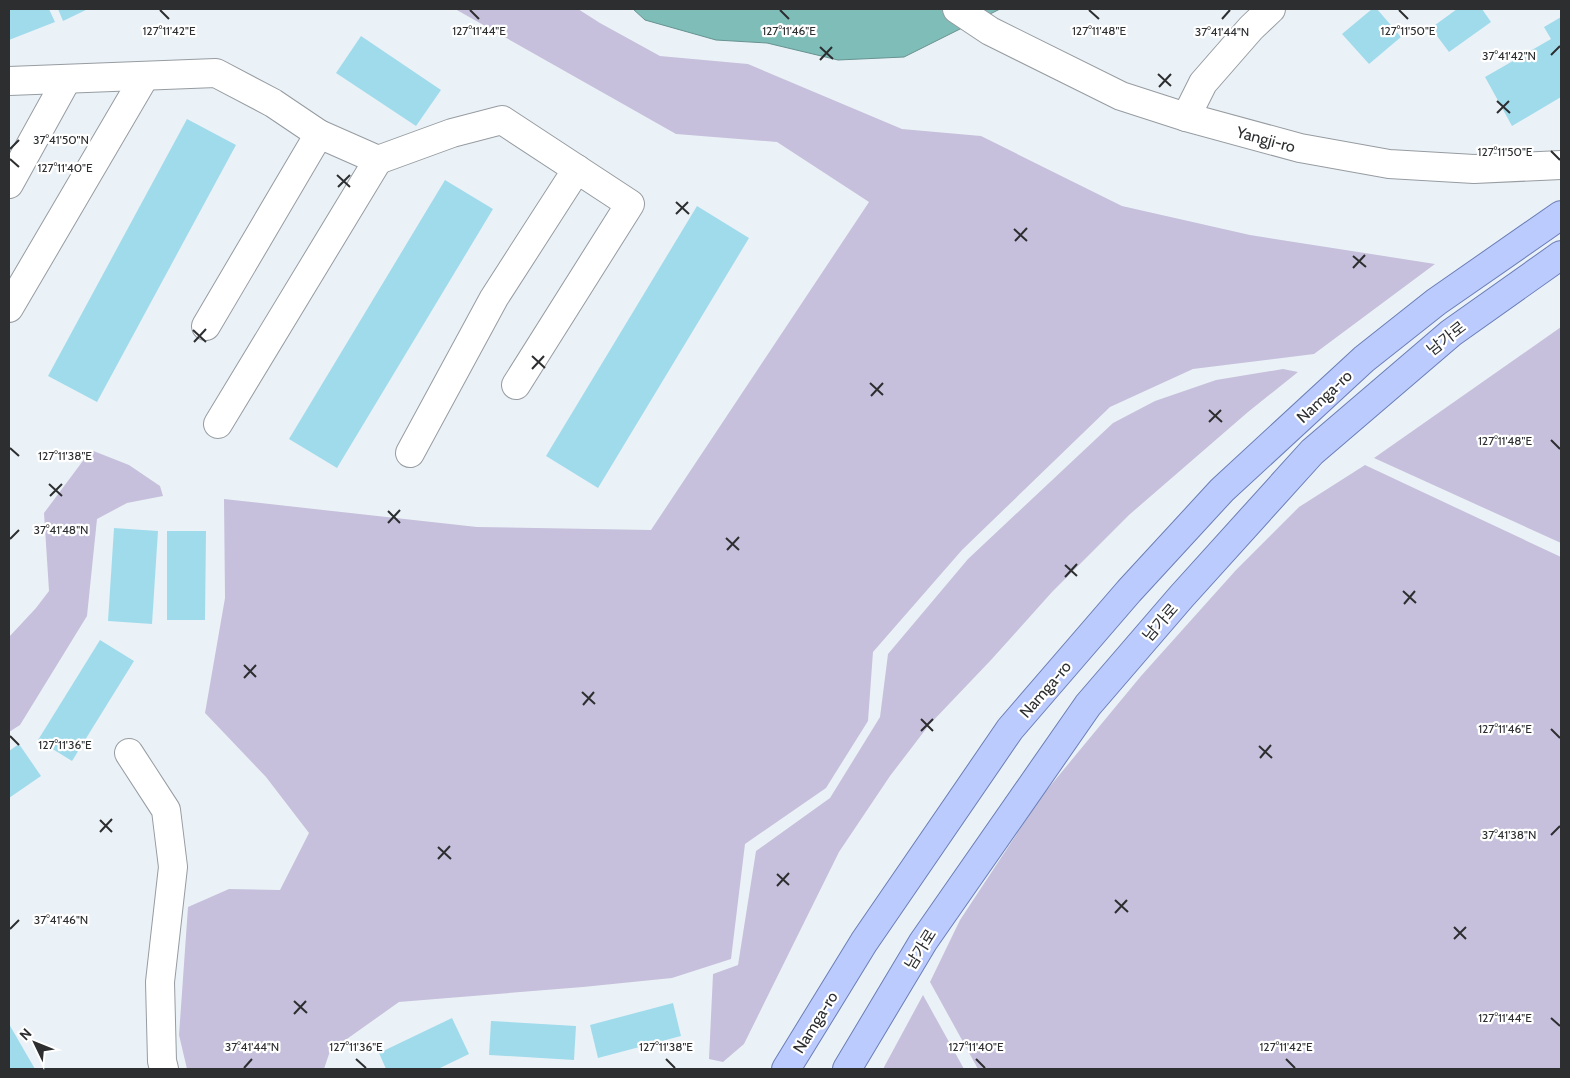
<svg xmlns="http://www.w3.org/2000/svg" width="1570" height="1078" font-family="Cabin,'Noto Sans KR',sans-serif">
	<rect width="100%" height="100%" fill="#ebf2f7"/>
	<!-- green -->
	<g fill="#c6c0dc">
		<path d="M455,9h123l22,14 60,33 88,8 154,65 79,7 141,70 128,29 185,29 -121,90 -121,15 -83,38 -148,143 -89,102 -5,69 -42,67 -81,56 -14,115 -59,19 -89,9 -184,15 -69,49 -6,18h-137l-8,-34 9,-128 41,-18 51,1 29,-57 -43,-56 -61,-64 20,-115 -1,-99 253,28 174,3 218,-328 -92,-60 -101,-8z"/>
		<path d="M1561,327v216l-187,-85z"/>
		<path d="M1283,369l15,3 -50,40 -119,103 -77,77 -61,68 -62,65 -39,51 -51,76 -95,192 -21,18 -14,-3 4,-85 25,-9 18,-114 74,-53 50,-81 8,-63 80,-95 145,-136 42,-22 61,-21z"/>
		<path d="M91,450l38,15 31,21 3,10 -36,7 -30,16 -10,97 -67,109 -11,7v-95l27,-29 13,-17 -5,-78z"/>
		<path d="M1365,465l196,92v512h-583l-48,-87 30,-62 81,-123 100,-121 95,-106 63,-63z"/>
		<path d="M923,995l41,74h-81z"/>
	</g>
	<!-- water -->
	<path fill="#7fbdb9" stroke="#669290" d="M633,9h367l-96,48 -66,3 -71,-17 -51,-3 -71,-20z"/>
	<!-- building -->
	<g fill="#a0dbec">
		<path d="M9,9h40l6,13 -46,18z"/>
		<path d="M58,9h30l-25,12z"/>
		<path d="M1372,9h5l24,28 -32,27 -27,-30z"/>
		<path d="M1457,9h25l9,13 -42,30 -18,-24z"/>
		<path d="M1561,17v80l-49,29 -27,-49 66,-38 -7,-12z"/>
		<path d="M361,36l80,54 -25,36 -80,-53z"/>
		<path d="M187,119l49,26 -139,257 -49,-26z"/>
		<path d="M445,180l48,29 -156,259 -48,-29z"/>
		<path d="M697,206l52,32 -151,250 -52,-32z"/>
		<path d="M114,528l44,3 -6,93 -44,-3z"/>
		<path d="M167,531h39l-1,89h-38z"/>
		<path d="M100,640l34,21 -62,100 -34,-21z"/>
		<path d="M19,744l22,32 -32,22v-47z"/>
		<path d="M673,1003l8,33 -83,22 -8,-33z"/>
		<path d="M452,1018l17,36 -31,15h-52l-7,-16z"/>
		<path d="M491,1021l85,5 -2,34 -85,-5z"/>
		<path d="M9,1024l26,45h-26z"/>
	</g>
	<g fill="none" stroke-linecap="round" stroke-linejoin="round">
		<defs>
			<g id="minor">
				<path d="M957,9l33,22 131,65 65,21 114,31 89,16 85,5 87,-4"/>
				<path d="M9,81l207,-8 57,30 46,31 59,26 74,-27 50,-13 128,84 -114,181"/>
				<path d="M1186,117l17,-34 48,-55 20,-19"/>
				<path d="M9,184l58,-105"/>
				<path d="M9,308l136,-232"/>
				<path d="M206,326l113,-192"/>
				<path d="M218,424l160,-264"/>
				<path d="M410,453l84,-155 83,-129"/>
				<path d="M129,753l37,57 7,57 -13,115 2,79 2,8"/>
			</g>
			<g id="major">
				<path d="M786,1069l78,-127 146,-213 119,-138 93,-101 142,-131 72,-57 125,-87"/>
				<path d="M847,1069l76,-127 165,-237 93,-108 131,-145 139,-119 110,-78"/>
			</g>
		</defs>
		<!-- minor casing -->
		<use href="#minor" stroke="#969ca1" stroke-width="30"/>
		<!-- major casing -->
		<use href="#major" stroke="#6b7eb6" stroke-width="30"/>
		<!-- minor -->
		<use href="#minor" stroke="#fff" stroke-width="28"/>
		<!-- major -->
		<use href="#major" stroke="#bbcbfe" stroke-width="28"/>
	</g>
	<!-- ticks -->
	<path fill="none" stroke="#2c2e30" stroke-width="2" d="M160,10l9,9M470,10l9,9M780,10l9,9M1089,10l10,9M1399,10l9,9M1222,19l8,-9M820,47l13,12M1551,55l9,-9M820,60l12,-13M1158,74l13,12M1159,87l12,-13M1497,101l13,12M1497,113l12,-12M10,149l9,-9M1551,151l9,9M10,159l9,8M337,175l13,12M338,187l12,-12M676,202l13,12M676,214l12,-12M1014,229l13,12M1015,241l12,-13M1353,256l13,11M1353,268l12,-13M193,330l13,12M194,342l12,-13M532,356l13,12M532,369l12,-13M870,383l13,12M871,396l12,-13M1209,410l13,12M1209,422l12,-12M1551,440l9,9M10,448l9,8M49,484l13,12M50,496l12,-12M388,511l12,12M388,523l12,-13M726,538l13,12M10,539l9,-9M727,550l12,-13M1065,565l12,11M1065,577l12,-13M1403,591l13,12M1404,604l11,-13M244,665l12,12M244,678l12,-13M582,692l13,12M583,705l11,-13M921,719l12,12M1551,729l9,9M921,731l12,-12M10,736l9,9M1259,746l13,12M1260,758l11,-13M100,820l12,12M100,832l12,-13M1551,835l9,-9M438,847l13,12M438,859l12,-13M777,874l12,11M777,886l12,-13M1115,900l13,12M1115,913l12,-13M1454,927l12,12M10,929l9,-9M1454,939l12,-12M294,1001l13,12M294,1014l12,-13M1551,1018l9,8M356,1059l10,9M666,1059l9,9M976,1059l9,9M1286,1059l9,9M244,1068l8,-9"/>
	<g text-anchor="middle" stroke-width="4.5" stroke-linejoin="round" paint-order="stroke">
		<!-- street labels -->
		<g font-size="16" fill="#2c2e30" stroke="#fff">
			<text transform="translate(1266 139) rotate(15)" y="6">Yangji-ro</text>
			<text transform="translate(1446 338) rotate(-38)" y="6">남가로</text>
			<text transform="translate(1324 396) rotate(-43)" y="6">Namga-ro</text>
			<text transform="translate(1160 622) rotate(-49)" y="6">남가로</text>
			<text transform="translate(1045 689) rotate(-49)" y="6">Namga-ro</text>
			<text transform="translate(920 949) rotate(-58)" y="6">남가로</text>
			<text transform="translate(815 1022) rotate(-58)" y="6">Namga-ro</text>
		</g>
	</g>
	<g font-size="12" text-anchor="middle" fill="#2c2e30" stroke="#fff" stroke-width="4.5" stroke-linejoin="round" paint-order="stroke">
		<text x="169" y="35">127°11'42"E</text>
		<text x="479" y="35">127°11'44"E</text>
		<text x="789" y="35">127°11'46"E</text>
		<text x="1099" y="35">127°11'48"E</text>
		<text x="1408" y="35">127°11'50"E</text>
		<text x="1222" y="36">37°41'44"N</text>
		<text x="1509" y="60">37°41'42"N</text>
		<text x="61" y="144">37°41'50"N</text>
		<text x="1505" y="156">127°11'50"E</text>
		<text x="65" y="172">127°11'40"E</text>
		<text x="1505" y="445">127°11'48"E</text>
		<text x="65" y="460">127°11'38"E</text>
		<text x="61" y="534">37°41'48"N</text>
		<text x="1505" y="733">127°11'46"E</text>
		<text x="65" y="749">127°11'36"E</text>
		<text x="1509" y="839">37°41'38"N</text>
		<text x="61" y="924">37°41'46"N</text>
		<text x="1505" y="1022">127°11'44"E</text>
		<text x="252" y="1051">37°41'44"N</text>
		<text x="356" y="1051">127°11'36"E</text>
		<text x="666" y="1051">127°11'38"E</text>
		<text x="976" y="1051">127°11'40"E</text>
		<text x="1286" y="1051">127°11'42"E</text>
	</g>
	<!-- border -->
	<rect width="1570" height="1078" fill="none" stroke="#2c2e30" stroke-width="20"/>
	<!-- north arrow -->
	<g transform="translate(35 1043) rotate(313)" stroke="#ffffff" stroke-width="4" paint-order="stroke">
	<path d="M0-4L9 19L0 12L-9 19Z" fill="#2c2e30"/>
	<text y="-8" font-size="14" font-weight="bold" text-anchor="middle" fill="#2c2e30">N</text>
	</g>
</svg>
